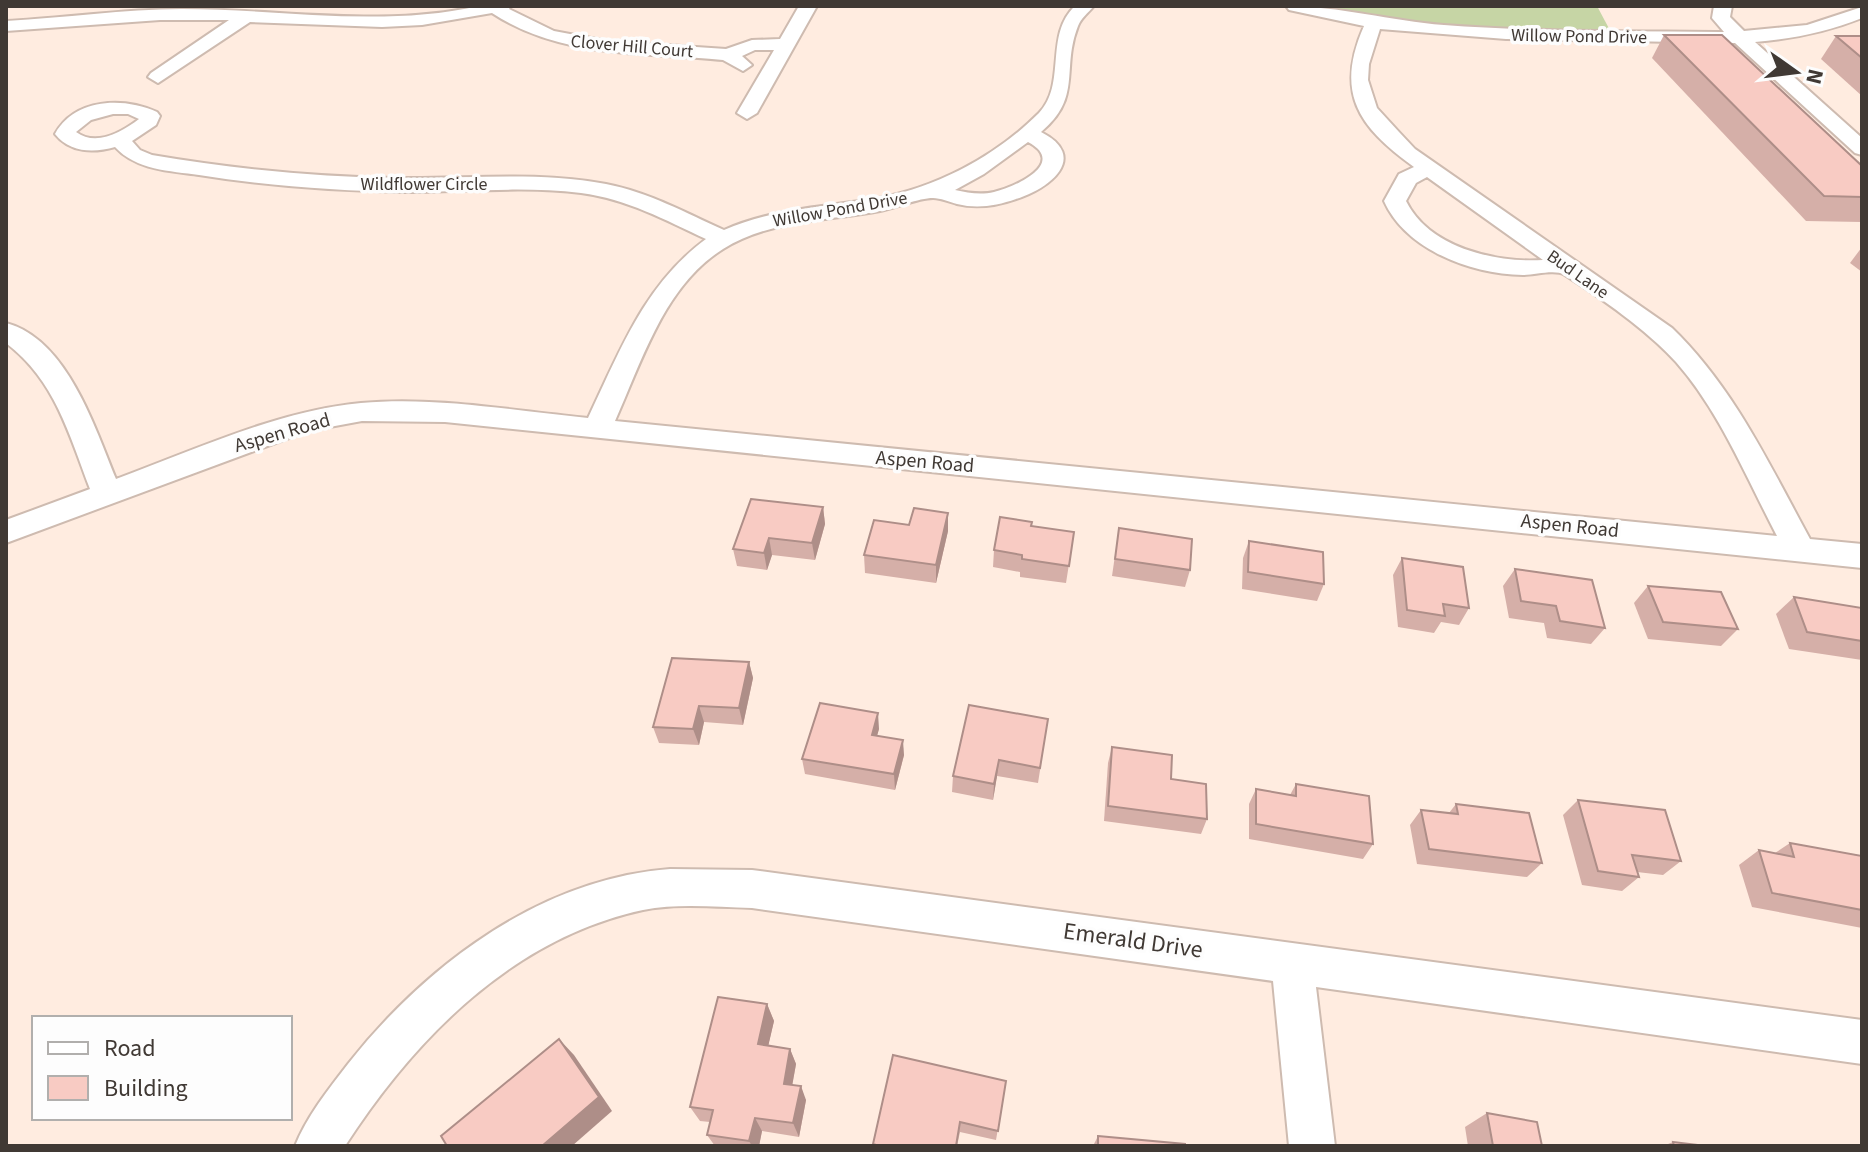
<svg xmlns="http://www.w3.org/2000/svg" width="1868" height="1152" font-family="'Source Sans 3',sans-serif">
	<rect width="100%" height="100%" fill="#ffece0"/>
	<!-- green -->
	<path fill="#c6d5a5" d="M1295,6h302l16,30c-106,-1 -214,-6 -318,-30z"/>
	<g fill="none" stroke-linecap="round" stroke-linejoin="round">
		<defs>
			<g id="minor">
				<path d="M479,6h32l-2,3 45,22 53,10 119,8 26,-9 28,-1 19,-33h18l-60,107 -10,6 -10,-6 37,-63h-19l-13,6 10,9 -9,6 -20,-11c-79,-8 -161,-1 -231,-47l-70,12 -40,2 -132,-5 -92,61 -10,-6 3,-4 78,-53h-69l-154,11v-10c59,-3 117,-12 176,-12 99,0 199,19 297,-3z"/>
				<path d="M1075,6h19c-6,7 -13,12 -16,20 -17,43 5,71 -37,106 49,25 8,57 -25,67 -20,7 -39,10 -59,5 -7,-2 -17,-6 -24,-6 -14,0 -38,10 -53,13 -53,10 -111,9 -157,38 -59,37 -81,112 -108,172l1162,115c-31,-59 -57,-124 -101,-174 -29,-32 -75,-64 -111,-87 -10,-6 -30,0 -42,0 -52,-1 -117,-25 -139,-74l15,-27 15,-7c-57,-41 -79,-75 -50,-141l-75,-16 -3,-4c53,0 105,15 158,19 92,7 184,6 276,7h4l-12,-14 2,-12h18l-2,11 14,14 63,-6 55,-18v11c-35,14 -70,21 -107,24l107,96v17l-7,-2 -120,-110 -229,-4 -126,-10 -11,35 -1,16 9,28 22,24 16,17 257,179c62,60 97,136 138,211l52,5v24l-1417,-146 -83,-1 -54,10 -302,112v-23l84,-31c-21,-55 -35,-109 -84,-146v-20c61,16 89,105 110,156 79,-29 161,-68 245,-76 75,-7 153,8 227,15 32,-67 56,-133 118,-179 -41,-19 -79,-40 -125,-46 -58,-7 -117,-1 -176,-1 -68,-1 -138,-6 -206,-17 -29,-4 -63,-5 -84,-28 -21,6 -45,6 -60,-13 20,-36 68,-37 102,-22l3,4 -4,9 -24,16 8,9 12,5c82,14 165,22 248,23 69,1 138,-7 206,6 42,8 80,29 118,46 47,-21 99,-23 149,-31 61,-10 122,-42 166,-86 28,-29 5,-78 36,-107zM113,114h15l11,5c-17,13 -43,28 -63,13l15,-12zM1028,142c40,21 -13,45 -34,50 -13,3 -26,1 -39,-2l29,-16zM1427,177l116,83c-47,3 -114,-12 -137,-59l10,-18z"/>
				<path d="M670,869l82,1 1110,150v44l-546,-77 19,159h-46l-16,-165 -521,-73c-36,-1 -74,-5 -109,2 -130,28 -228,128 -298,236h-50c12,-30 33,-56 53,-82 78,-99 192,-185 322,-195z"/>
			</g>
		</defs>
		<!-- minor casing -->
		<use href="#minor" stroke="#cebbb0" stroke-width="4"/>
		<!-- minor -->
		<use href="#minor" fill="#fff" fill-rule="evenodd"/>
	</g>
	<!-- wall -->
	<g fill="#d5afa8">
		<path d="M1664,35l198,131v56l-56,-1 -154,-163z"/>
		<path d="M1836,36h26v60l-41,-37z"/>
		<path d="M1862,247v25l-12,-9z"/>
		<path d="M823,507l2,17 -10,36 -43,-5 -5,15 -30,-4 -4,-17z"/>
		<path d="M948,513v18l-12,52 -71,-10 -1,-18 45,-30z"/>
		<path d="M1032,526l42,6 -8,51 -46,-6v-5l-27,-5 1,-17z"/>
		<path d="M1119,528l71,42 -5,17 -73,-11z"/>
		<path d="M1249,541l75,43 -7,17 -75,-12 1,-31z"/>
		<path d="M1402,558l67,50 -10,17 -18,-3 -7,11 -36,-6 -5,-52z"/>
		<path d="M1515,569l90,59 -14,16 -44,-6 -3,-15 -35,-5 -6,-32z"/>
		<path d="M1648,586l90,43 -17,17 -73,-7 -14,-36z"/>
		<path d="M1794,597l68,11v52l-73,-11 -13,-35z"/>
		<path d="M749,662l4,16 -10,47 -39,-3 -5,23 -40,-2 -6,-16z"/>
		<path d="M1048,719l-10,64 -41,-7 -4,24 -41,-8 1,-16z"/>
		<path d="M879,729l-2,6 27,20 -9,35 -90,-16 -3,-15z"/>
		<path d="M1112,747l95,72 -6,15 -97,-13 4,-58z"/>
		<path d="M1296,784l77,60 -10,15 -114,-20v-35l7,-15 34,6z"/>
		<path d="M1578,800l103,61 -18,14 -26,-3 2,5 -17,14 -40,-6 -19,-70z"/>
		<path d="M1456,804l86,59 -15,14 -110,-13 -7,-39 11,-15 28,3z"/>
		<path d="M1790,843l72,13v72l-110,-21 -13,-42 20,-15 16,3z"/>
		<path d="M767,1004l7,17 -6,25 22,3 6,15 -4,21 14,15 -7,37 -37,-6 -3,15h-44l-8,-11 3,-13 -10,-1 -10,-14z"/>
		<path d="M1006,1081l-10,59 -36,-8 -3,14h-84v-2z"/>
		<path d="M1487,1113l55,33h-74l-3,-19z"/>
		<path d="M1098,1136l87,10h-92z"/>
		<path d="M1673,1142l33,4h-43z"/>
	</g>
	<!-- shaded-wall -->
	<g fill="#ae8e88">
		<path d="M823,507l2,17 -10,36 -3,-17z"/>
		<path d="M948,513v18l-12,52v-18z"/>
		<path d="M769,538l3,17 -5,15 -3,-17z"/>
		<path d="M749,662l4,16 -10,47 -4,-17z"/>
		<path d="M699,706l5,16 -5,23 -6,-16z"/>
		<path d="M878,713l1,16 -6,21 -1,-15z"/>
		<path d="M903,740l1,15 -9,35 -1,-16z"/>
		<path d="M999,760l-2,16 -4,24 1,-16z"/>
		<path d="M767,1004l7,17 -9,39 -7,-16z"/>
		<path d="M559,1039l15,16 38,56 -40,35h-30z"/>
		<path d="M790,1049l6,15 -6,34 -6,-14z"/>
		<path d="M801,1086l5,14 -7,37 -6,-14z"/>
		<path d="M755,1118l7,13 -3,15h-7l-3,-5z"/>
	</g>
	<!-- building -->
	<g fill="#f8cbc3" stroke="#ae8e88" stroke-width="2">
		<path d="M1664,35h58l140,131v31l-38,-1z"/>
		<path d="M1836,36h26v22z"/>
		<path d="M751,499l72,8 -11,36 -43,-5 -5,15 -31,-4z"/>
		<path d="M914,508l34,5 -12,52 -72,-10 10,-35 35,5z"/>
		<path d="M1000,517l32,5 -1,4 43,6 -5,34 -47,-7v-4l-28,-5z"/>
		<path d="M1119,528l73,11 -2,31 -75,-11z"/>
		<path d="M1249,541l74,11 1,32 -76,-12z"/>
		<path d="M1402,558l61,9 6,41 -26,-4 2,12 -38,-6z"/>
		<path d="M1515,569l77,11 13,48 -45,-7 -4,-15 -35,-5z"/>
		<path d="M1648,586l73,6 17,37 -75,-7z"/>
		<path d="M1794,597l68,11v33l-55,-9z"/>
		<path d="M672,658l77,4 -10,46 -40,-2 -6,23 -40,-2z"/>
		<path d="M820,703l58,10 -6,22 31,5 -9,34 -92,-15z"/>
		<path d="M969,705l79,14 -8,49 -41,-8 -5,24 -41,-8z"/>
		<path d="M1112,747l60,8 -1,24 35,5 1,35 -99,-13z"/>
		<path d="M1296,784l73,12 4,48 -117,-20v-35l40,7z"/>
		<path d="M1578,800l87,10 16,51 -49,-6 7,22 -41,-6z"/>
		<path d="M1456,804l73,9 13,50 -113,-14 -8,-39 37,4z"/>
		<path d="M1790,843l72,13v54l-90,-17 -13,-43 35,7z"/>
		<path d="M718,997l49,7 -9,40 32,5 -6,35 17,2 -8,37 -38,-5 -6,23 -42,-6 6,-25 -23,-3z"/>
		<path d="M559,1039l40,58 -57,49h-95l-6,-10z"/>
		<path d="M893,1055l113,26 -8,50 -38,-9 -4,24h-77l-6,-2z"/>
		<path d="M1487,1113l50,9 5,24h-49z"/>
		<path d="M1098,1136l87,8v2h-87z"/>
		<path d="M1673,1142l33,4h-32z"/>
	</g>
	<g text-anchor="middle" stroke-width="7" stroke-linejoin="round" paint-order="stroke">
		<!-- far-street labels -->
		<g font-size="18" fill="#403934" stroke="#fdfdfd">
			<text transform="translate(1579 36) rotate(1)" y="6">Willow Pond Drive</text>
			<text transform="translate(632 46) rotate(5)" y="6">Clover Hill Court</text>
			<text x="424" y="190">Wildflower Circle</text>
			<text transform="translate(840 209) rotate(-10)" y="6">Willow Pond Drive</text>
			<text transform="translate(1578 274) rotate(35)" y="6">Bud Lane</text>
		</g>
		<!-- street labels -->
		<g font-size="20" fill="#403934" stroke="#fdfdfd">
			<text transform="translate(282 432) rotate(-16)" y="7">Aspen Road</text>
			<text transform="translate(925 461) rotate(5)" y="7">Aspen Road</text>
			<text transform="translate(1570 525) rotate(6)" y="7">Aspen Road</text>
		</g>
		<!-- near-street labels -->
		<g font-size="24" fill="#403934" stroke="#fdfdfd">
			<text transform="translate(1133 940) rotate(8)" y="8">Emerald Drive</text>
		</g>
	</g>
	<!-- border -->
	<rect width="1868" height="1152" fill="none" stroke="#403934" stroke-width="16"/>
	<!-- legend -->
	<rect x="32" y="1016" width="260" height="104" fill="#fdfdfd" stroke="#b1afad" stroke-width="2"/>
	<rect x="48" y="1042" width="40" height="12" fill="#ffffff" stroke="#b1afad" stroke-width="2"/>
	<text x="104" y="1056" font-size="24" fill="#403934">Road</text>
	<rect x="48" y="1076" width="40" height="24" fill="#f8cbc3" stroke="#b1afad" stroke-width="2"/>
	<text x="104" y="1096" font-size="24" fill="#403934">Building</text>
	<!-- north arrow -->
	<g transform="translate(1796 72) rotate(104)" stroke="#fdfdfd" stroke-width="6" paint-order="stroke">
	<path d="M0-6L14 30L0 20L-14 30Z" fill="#403934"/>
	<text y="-12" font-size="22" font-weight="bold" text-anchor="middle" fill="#403934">N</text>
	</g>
</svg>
